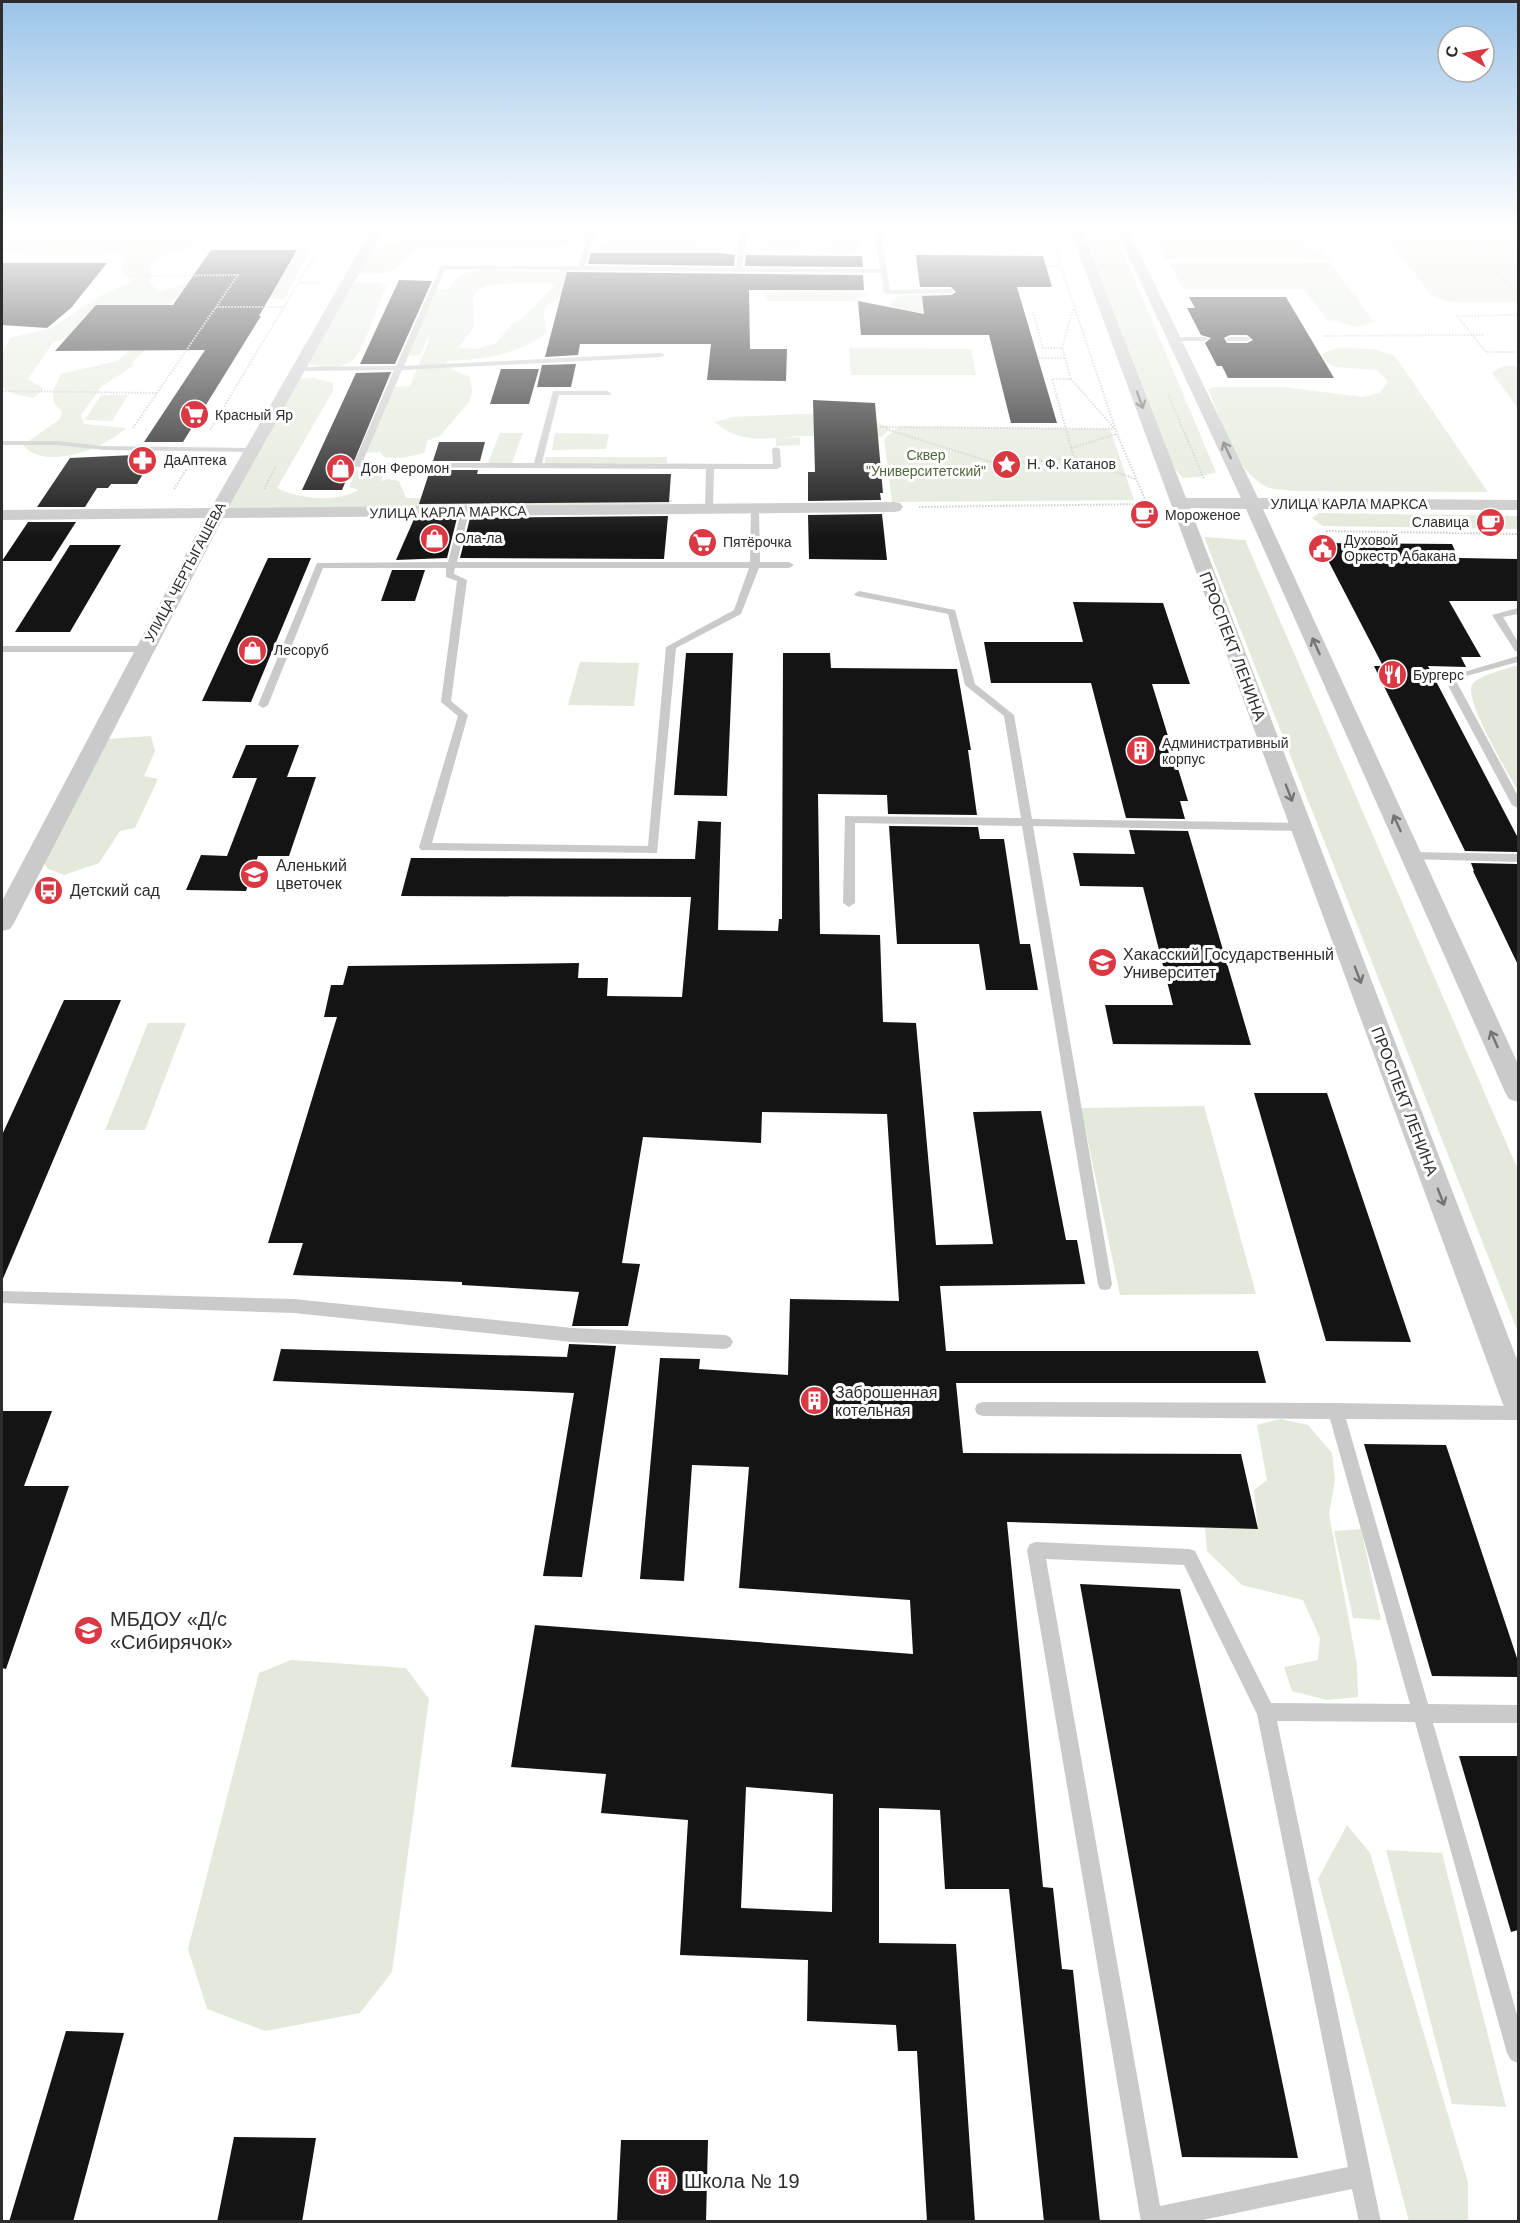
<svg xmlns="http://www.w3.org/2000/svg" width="1520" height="2223" font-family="Arial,sans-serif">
	<rect width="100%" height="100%" fill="#fff"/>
	<!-- green -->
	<g fill="#e3eadb" fill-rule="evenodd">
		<path d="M1231,227h48l31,3 7,13 -16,3 21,5 1,5 -157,3 -8,-19 4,-6z"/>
		<path d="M278,229l15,1 -7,5 -74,7 -42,10 -19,12 -1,18 8,10 47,-14 -30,24 -91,32 -31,8 -25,37 16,10 -11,9 -19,-4 -12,-7v-32l8,-17 42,-10 48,-32 31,-14 -10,-12 5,-12 -7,-4 -66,2 -51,-3v-20l57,1 28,-3z"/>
		<path d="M449,230l130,2 14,1 5,3 -16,10 -163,3c-11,5 -13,11 -22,18 -11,9 -30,7 -43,6l19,-27 32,-4 23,-9z"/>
		<path d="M1381,230h137v72h-67l-20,-7z"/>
		<path d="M1108,232l9,6 99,234 -17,5 -16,1 -9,-10 -86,-225 -1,-6z"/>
		<path d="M616,242c21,0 93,-3 107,8h-122l-4,-4 4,-3z"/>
		<path d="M767,242l34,1 7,6 -13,3h-32l-3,-5z"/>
		<path d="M855,242l7,4c-8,11 -34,9 -46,4l17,-7z"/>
		<path d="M311,246l-26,53h-17l33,-51z"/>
		<path d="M1174,262h152l5,2 42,57c-18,12 -28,-1 -46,-1l-23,-31h-116l-6,-2 -13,-24z"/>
		<path d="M566,269l14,7c-5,6 -10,13 -16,19 -6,7 -20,6 -20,19 0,6 2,12 2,19 -27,22 -67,27 -100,28l7,9 17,7 2,15 -3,10 -28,33 -14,6 -2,11c-13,5 -27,7 -41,5l-4,-5 -14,1 27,-66 17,-1 18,-43 1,-8 -9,20 -16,1 27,-68 16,1v2l13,-16 19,-5 76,2zM539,282l17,2 -31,32 -14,9 -15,18 -20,6 -18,-1 16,-21 -1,-27 2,-8 11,-7z"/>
		<path d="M860,276l2,15h-46l53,3 -17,7h-84l-6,-8 49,-2z"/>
		<path d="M362,282h18l6,4c-6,15 -23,65 -33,74 -11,8 -28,9 -41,5l-3,-3 40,-76z"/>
		<path d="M943,294l7,2 -20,17 -36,-3 -3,-6 3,-6 11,-3z"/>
		<path d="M156,335l-12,16 -11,10v5l-32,21 -20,28 3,9 42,4c-21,20 -81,44 -103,17l37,-26 2,-8 -8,-7 -1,-13 8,-17 56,-13 16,-13z"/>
		<path d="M849,348l122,1 5,26h-125z"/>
		<path d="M1338,348l36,1 21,7 93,136 -198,-1c-7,-2 -16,-1 -23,-4 -34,-17 -45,-66 -59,-98l7,-2h69l78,10 17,-4 9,-11 -10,-12 -43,-3 -11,-7 -1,-7z"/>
		<path d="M1503,366h15v42l-26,-35z"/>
		<path d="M313,378l20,5v8l-56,97c23,11 58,15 82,2l-10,-3 7,-16 27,-2 2,2 -4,10 7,-2 11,2 7,17h56l12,4 -8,6h-236l-5,-4 73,-125z"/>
		<path d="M101,395h27l-16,26 -27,-1z"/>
		<path d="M799,414c33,0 61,0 91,14l-8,9 -86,-1 -15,2 19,-1v8l-24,1v-8c-22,2 -45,0 -61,-16l18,-5z"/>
		<path d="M900,426l210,3 24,71 -242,2 -8,-63z"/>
		<path d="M500,433h23l-11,30h-24z"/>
		<path d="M555,433l54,1 -3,15 -54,1z"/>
		<rect x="545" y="457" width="122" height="6"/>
		<path d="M667,498l6,2 -4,4 -167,4 -6,-3 7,-6z"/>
		<path d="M1319,513l199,3v13l-195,-3 -11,-8z"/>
		<path d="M1204,537l41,3 273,630v162z"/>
		<path d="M580,662l59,1 -5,43 -66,-1z"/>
		<path d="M1514,666h4v125c-9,-16 -54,-91 -46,-106 5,-9 31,-15 42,-19z"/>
		<path d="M151,736l4,15 -11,25 14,3 -23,49 -15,3 -21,32 -35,12 -16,-6 -12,-17 70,-113z"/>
		<path d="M148,1023h38l-41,107h-40z"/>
		<path d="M1204,1106l52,188 -136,1 -39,-187z"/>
		<path d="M1280,1419l28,6 24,28 3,27 -6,34 28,150 1,33 -31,3 -35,-9 -8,-24 34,-7 2,-22 -17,-38 -61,-15 -35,-34 -2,-23 53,1 -4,-39 13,-10 -10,-55z"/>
		<path d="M1361,1529l20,91 -28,-2 -19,-87z"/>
		<path d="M291,1660l115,8 23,31 -37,273 -32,41 -95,18 -58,-22 -19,-60 71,-276z"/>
		<path d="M1347,1825l23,28 98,329v39h-59l-91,-342z"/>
		<path d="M1386,1850l56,3 64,254 -54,-3z"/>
	</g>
	<!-- building -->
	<g fill="#141414" fill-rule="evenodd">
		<path d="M211,250h86l-38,66h2l-78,126h-39l61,-92 -150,1 41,-46h77z"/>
		<path d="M591,253h128l16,2 -1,11 -146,-2z"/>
		<path d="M746,255l116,1 1,11 -118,-1z"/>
		<path d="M916,255l127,1 9,31h-35l40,136h-46l-22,-88h-128l-3,-34 66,13 -2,-18 29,-1 5,-3 -5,-5h-31z"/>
		<path d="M2,263h105l-36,45 -24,20 -45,-3z"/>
		<path d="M567,272l296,3 1,15h-115l1,59h37l-1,32 -79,-1 4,-36h-131l-2,11 -33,2z"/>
		<path d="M399,280l33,1 -37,83h-35z"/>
		<path d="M1189,297h97l48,81h-106l-6,-12h-5l-12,-23 6,-5 -10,-3 -14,-27h8zM1230,335h17l6,5 -6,3h-20l-3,-5z"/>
		<path d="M576,364l-5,23h-34l5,-22z"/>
		<path d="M501,369h38l-10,35h-39z"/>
		<path d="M391,372l-49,118h-40l54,-117z"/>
		<path d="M813,400l62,3 8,90h-3l1,7 -73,1v-29h7z"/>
		<path d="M439,442h46l-5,19h-47z"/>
		<path d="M155,454l-18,30h-26l-3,4h-11l-12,19h-48l33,-49z"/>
		<path d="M430,470h48l-1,4h194l-2,28 -250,2z"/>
		<path d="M882,514l5,46 -78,-1 -1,-44z"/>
		<path d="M668,516l-4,43 -204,-1 10,-40z"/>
		<path d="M457,518l-10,40 -51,2 18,-41z"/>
		<path d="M28,522h48l-25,39h-49z"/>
		<path d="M1319,543l133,1 6,14 60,1v42h-69l32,56h-20l5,10 -38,-1 90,172v14l-53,-1 -91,-185h9z"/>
		<path d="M70,545h51l-51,87h-55z"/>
		<path d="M268,558h43l-60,144 -49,-1z"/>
		<path d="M392,570h33l-10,31h-34z"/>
		<path d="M1073,602l90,1 27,81h-38l36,117h-8l5,18 -59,-1 -35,-135h-100l-7,-41h99z"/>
		<path d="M686,653h47l-6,143 -53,-1z"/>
		<path d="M783,653h47l1,15 126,1 14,81h-3l9,65 -89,-1 -1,-19 -69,-1 2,140 60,1 3,87 33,1 20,222 57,-1 -20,-132 68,-1 25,129h11l8,44 -145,2 6,65h312l8,32h-310l7,70 278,1 17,75 -251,-7 36,365 10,1 9,81 11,1 27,252h-56l-35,-333h-64l-5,-79 -61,-2v135l77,1 19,278h-48l-10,-171h-19l-2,-26 -89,-4 1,-61 -128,-5 8,-135 -87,-7 5,-39 -95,-7 24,-142 378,29 -3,-54 -171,-12 10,-121 -57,-2 -8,116 -44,-2 20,-221 40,1 -1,10 89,6 2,-76 109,2 -12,-187 -125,-2 -1,31 -118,-6 -21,126 18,1 -12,62h-56l7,-34 -117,-7v-3l-169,-7 10,-32h-35l69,-226h-13l7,-32h12l5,-19 231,-3 -1,15h30l-1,18 75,1 9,-100 -290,-1 10,-38 284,1 3,-38 23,1 -3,108 60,1 1,-12h3zM746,1787l87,7 -1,118 -91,-4z"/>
		<path d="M246,745h53l-12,32h29l-27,79h-31l-12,35 -60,-1 15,-35 26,1 30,-78h-25z"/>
		<path d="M889,826l89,1 2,12h24l16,105h10l8,46h-52l-7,-46h-82z"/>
		<path d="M1129,830l59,1 63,214 -138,-1 -8,-39h68l-30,-118 -63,-1 -7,-33 62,1z"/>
		<path d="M1471,863l47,1v101l-45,-94h1z"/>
		<path d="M64,1000h57l-119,281v-146z"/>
		<path d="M1254,1093h73l84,249 -85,-1z"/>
		<path d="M569,1344l47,2 -34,231 -39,-1 31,-183 -301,-12 8,-32 286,8z"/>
		<path d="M2,1411h50l-28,75h45l-63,183 -4,-1z"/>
		<path d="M1364,1444l82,1 72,216v16l-86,-1z"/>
		<path d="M1080,1584l100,5 118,569 -116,-1z"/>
		<path d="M1459,1756h59v174l-7,2z"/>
		<path d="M66,2031l58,2 -51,189h-64z"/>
		<path d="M234,2137l82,1 -14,84h-85z"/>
		<path d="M621,2140h87l-2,82h-89z"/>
	</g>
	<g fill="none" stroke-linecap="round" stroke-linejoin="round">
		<!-- path -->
		<g stroke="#cacaca" stroke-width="2" stroke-dasharray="1.5 1.5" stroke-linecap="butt">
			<path d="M413,232l158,2"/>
			<path d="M1149,232l9,-1"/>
			<path d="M615,234l106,1"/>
			<path d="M765,235h91"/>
			<path d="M900,235l143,1"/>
			<path d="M1376,235h142"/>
			<path d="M1466,235l52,61"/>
			<path d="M2,236h317l5,4 -114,190"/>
			<path d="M398,240l170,1"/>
			<path d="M611,241l110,1"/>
			<path d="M764,242h95"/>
			<path d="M899,242l146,1"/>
			<path d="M1013,250l2,6"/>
			<path d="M1163,257l170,1"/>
			<path d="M1046,266h13"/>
			<path d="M129,276l109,-1 -22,32"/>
			<path d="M300,283h19"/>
			<path d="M1033,312l10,36h19l9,31h-19l22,79"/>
			<path d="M1518,315l-61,1 29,36h32"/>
			<path d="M1323,336l162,-1"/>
			<path d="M1062,348l11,-39"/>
			<path d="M1039,358h26"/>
			<path d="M1071,379l43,49"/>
			<path d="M2,391l155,2"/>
			<path d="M1168,394l36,85"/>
			<path d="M880,427l235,2"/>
			<path d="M133,428l83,-121h69"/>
			<path d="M886,429l105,33"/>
			<path d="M1071,448l46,-14"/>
			<path d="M1001,457l15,3 5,7 -10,4 -15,-2 -5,-7z"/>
			<path d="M1020,463l54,-5 62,21"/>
			<path d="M174,489l12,-19"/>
			<path d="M264,489l12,-23"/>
			<path d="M919,507l228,-3 -30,-70 -62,-185 -10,-6 -2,-7 4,-5"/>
			<path d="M1326,531l192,3"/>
		</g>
		<!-- lane -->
		<g fill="#cacaca" fill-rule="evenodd">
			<path d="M591,227h6l-12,39 151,2 5,-41h6l-5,41 138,1 -6,-42h6l10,63 61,-1 3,2 -3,2 -64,1 -3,-2 -3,-19 -436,-4 -41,97 257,-13 4,2 -4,2 -259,13 -40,93h172l19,-72h54l4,2 -1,2h-51l-17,68 231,1 -1,-15 4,-2 4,2 1,18 -4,2h-63l-1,40 -4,3 -4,-3 1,-40 -352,-2 -1,-2 41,-95 -97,1 -4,-2 1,-2 102,-1 45,-100h137z"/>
			<path d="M1174,337h31l4,2 -4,2h-34l-1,-2z"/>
			<path d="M1230,337h17l4,2 -4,2h-20l-1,-2z"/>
			<path d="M2,441h55l46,5 149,2 4,2 -4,2 -149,-2 -46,-5h-55z"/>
			<path d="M755,506l4,3 1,53h29l5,3 -5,3h-30l-18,46 -65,34 -19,205 -236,-3 -2,-3 39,-131 -17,-14 16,-121 -11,-4v-9h-123l-55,137 -5,3 -5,-3 59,-142 131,-1 13,-50 4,-3 4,3 -12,50h293l1,-53zM455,568h294l-15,42 -68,37 -18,199 -216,-3 36,-128 -17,-14 16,-121 -13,-6z"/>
			<path d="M859,591l96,19 20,74 39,31 18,104 270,4 6,4 -6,4 -269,-5 79,458 -2,5 -5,1 -5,-1 -2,-5 -76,-458 -167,-3v80l-6,4 -6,-4 2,-87 176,2 -17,-102 -39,-31 -17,-71 -92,-18 -2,-2z"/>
			<path d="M1518,608v6l-15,3 15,25v10l-3,-1 -23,-36z"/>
			<path d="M2,646h143l5,3 -5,3h-143z"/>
			<path d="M1518,656v6l-63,17 63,117v12l-6,-3 -68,-127z"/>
			<path d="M1412,852l106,2v8l-110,-3v-6z"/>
			<path d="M2,1291l292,8 278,29 153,7 5,2 3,5 -3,5 -5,2 -153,-7 -278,-29 -292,-10z"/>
			<path d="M983,1402l352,1 183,3v14l-172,-1 82,285 90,1v18h-85l85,295v45l-7,-3 -4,-7 -92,-331 -138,-1 104,501h-22l-7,-33 -159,33h-52l-114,-672 3,-6 6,-2 153,7 6,2 76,152 139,1 -80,-285 -347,-3 -6,-2 -2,-5 2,-5zM1046,1559l138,6 73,149 91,453 -188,39z"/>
		</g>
		<!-- street -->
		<g fill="#cacaca" fill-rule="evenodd">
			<path d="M373,227h12l-157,281 666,-6 6,1 3,4 -3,4 -6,1 -671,6 -209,405 -4,6 -8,2v-30l203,-383 -203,2v-10l209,-2z"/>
			<path d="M1069,227h12l105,271h55l-126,-271h12l131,271 260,2v10l-255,-1 255,555v38l-9,-3 -4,-7 -259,-583 -56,-1 328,854v54l-11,-4 -5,-10z"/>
		</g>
	</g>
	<!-- one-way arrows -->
	<defs><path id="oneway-shaft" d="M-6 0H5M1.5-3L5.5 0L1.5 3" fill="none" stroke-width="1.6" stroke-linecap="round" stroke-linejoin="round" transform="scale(1.5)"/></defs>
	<g stroke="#747474">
		<use href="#oneway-shaft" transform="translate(1140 400) rotate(70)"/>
		<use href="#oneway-shaft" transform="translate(1227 450) rotate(-115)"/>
		<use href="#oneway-shaft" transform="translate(1316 646) rotate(-114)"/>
		<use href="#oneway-shaft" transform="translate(1289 793) rotate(69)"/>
		<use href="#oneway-shaft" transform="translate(1397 823) rotate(-114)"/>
		<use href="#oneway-shaft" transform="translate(1358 975) rotate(69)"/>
		<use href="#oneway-shaft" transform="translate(1494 1039) rotate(-114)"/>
		<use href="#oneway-shaft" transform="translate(1441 1197) rotate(69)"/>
	</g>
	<!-- sky -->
	<linearGradient id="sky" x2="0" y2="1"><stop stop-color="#9bc4e8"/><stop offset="0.42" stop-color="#fff"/><stop offset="1" stop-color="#fff" stop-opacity="0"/></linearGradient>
	<rect width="1520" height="538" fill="url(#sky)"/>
	<!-- icons -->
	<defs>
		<symbol id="supermarket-disc" viewBox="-11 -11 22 22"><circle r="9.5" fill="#da3943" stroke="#fff"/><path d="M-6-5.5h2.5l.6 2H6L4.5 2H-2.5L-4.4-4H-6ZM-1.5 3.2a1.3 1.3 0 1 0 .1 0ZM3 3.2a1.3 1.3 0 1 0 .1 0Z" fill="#fff"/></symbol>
		<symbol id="pharmacy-disc" viewBox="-11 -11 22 22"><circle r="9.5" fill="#da3943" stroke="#fff"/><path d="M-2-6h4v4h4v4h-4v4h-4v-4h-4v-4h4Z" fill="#fff"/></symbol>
		<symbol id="sight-disc" viewBox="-11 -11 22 22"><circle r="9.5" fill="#da3943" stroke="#fff"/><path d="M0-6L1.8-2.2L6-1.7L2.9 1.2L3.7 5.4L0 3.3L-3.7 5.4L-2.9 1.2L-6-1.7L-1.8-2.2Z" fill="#fff"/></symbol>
		<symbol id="shop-disc" viewBox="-11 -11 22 22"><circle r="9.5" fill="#da3943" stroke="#fff"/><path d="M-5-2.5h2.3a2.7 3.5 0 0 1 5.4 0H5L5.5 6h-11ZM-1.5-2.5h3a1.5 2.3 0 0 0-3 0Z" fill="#fff"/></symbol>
		<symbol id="cafe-disc" viewBox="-11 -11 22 22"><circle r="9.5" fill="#da3943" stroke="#fff"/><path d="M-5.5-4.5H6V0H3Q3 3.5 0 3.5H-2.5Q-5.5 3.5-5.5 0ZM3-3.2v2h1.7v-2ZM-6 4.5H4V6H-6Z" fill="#fff"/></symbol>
		<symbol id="civic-disc" viewBox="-11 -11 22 22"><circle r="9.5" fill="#da3943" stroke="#fff"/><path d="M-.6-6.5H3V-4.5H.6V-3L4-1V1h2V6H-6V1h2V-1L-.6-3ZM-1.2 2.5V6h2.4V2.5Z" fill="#fff"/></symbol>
		<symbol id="restaurant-disc" viewBox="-11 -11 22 22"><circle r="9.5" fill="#da3943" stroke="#fff"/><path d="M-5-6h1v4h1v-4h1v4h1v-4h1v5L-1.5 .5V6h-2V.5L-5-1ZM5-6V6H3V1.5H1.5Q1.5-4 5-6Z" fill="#fff"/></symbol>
		<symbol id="building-disc" viewBox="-11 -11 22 22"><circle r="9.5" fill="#da3943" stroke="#fff"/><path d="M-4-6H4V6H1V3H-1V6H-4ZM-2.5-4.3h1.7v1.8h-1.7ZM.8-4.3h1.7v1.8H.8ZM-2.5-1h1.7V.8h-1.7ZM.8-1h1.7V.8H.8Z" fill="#fff"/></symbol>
		<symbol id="school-disc" viewBox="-11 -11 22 22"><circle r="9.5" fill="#da3943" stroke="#fff"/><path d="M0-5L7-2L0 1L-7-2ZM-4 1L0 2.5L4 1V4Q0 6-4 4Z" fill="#fff"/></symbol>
		<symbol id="bus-disc" viewBox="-11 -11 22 22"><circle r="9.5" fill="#da3943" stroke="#fff"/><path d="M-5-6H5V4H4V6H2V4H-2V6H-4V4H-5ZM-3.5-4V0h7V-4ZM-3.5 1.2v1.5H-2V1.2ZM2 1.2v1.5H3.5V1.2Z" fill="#fff"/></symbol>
		<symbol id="university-disc" viewBox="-11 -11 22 22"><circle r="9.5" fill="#da3943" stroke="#fff"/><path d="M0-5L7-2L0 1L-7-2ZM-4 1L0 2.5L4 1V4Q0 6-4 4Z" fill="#fff"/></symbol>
	</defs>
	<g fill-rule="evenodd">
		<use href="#supermarket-disc" x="178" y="398" width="33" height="33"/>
		<use href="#pharmacy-disc" x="126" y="444" width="33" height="33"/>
		<use href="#sight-disc" x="990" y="448" width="33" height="33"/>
		<use href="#shop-disc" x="324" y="452" width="33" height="33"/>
		<use href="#cafe-disc" x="1128" y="498" width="33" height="33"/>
		<use href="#cafe-disc" x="1474" y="506" width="33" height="33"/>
		<use href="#shop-disc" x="418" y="522" width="33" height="33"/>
		<use href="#supermarket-disc" x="686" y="526" width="33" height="33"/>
		<use href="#civic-disc" x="1306" y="532" width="33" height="33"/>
		<use href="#shop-disc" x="236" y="634" width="33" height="33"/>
		<use href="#restaurant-disc" x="1376" y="658" width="33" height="33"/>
		<use href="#building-disc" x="1124" y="734" width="33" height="33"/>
		<use href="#school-disc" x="238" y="858" width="33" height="33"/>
		<use href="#bus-disc" x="32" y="874" width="33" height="33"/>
		<use href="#university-disc" x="1086" y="946" width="33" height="33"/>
		<use href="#building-disc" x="798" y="1384" width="33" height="33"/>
		<use href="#school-disc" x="72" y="1614" width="33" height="33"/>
		<use href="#building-disc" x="646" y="2164" width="33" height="33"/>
	</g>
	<g text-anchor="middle" stroke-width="6" stroke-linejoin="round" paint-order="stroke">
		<!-- far-poi labels -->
		<g font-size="14" fill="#2d2d2d" stroke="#fff" text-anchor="start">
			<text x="215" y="420">Красный Яр</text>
			<text x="164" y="465">ДаАптека</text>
			<text x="1027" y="469">Н. Ф. Катанов</text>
			<text x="361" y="473">Дон Феромон</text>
			<text x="1165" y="520">Мороженое</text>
			<text x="1469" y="527" text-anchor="end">Славица</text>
			<text x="455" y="543">Ола-ла</text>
			<text x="1344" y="545">Духовой<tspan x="1344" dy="16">Оркестр Абакана</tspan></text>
			<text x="723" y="547">Пятёрочка</text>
			<text x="274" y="655">Лесоруб</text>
			<text x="1413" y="680">Бургерс</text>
			<text x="1162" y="748">Административный<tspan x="1162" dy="16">корпус</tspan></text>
		</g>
		<!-- far-park labels -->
		<g font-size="14" fill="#50663d" stroke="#fff">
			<text x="926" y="460">Сквер<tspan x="926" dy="16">"Университетский"</tspan></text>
		</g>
		<!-- far-street labels -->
		<g font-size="14" fill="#2d2d2d" stroke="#fff">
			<text x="1349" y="509">УЛИЦА КАРЛА МАРКСА</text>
			<text transform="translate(448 512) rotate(-1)" y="5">УЛИЦА КАРЛА МАРКСА</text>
			<text transform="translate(185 572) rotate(-62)" y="5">УЛИЦА ЧЕРТЫГАШЕВА</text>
		</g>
		<!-- street labels -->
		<g font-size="16" fill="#2d2d2d" stroke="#fff">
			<text transform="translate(1233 646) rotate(69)" y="6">ПРОСПЕКТ ЛЕНИНА</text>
			<text transform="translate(1405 1101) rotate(69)" y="6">ПРОСПЕКТ ЛЕНИНА</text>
		</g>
		<!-- poi labels -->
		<g font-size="16" fill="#2d2d2d" stroke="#fff" text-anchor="start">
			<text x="276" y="871">Аленький<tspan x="276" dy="18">цветочек</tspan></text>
			<text x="70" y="896">Детский сад</text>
			<text x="1123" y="960">Хакасский Государственный<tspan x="1123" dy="18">Университет</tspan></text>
			<text x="835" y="1398">Заброшенная<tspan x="835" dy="18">котельная</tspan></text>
		</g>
		<!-- near-poi labels -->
		<g font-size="20" fill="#2d2d2d" stroke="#fff" text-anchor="start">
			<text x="110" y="1626">МБДОУ «Д/с<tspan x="110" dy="23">«Сибирячок»</tspan></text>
			<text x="684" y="2188">Школа № 19</text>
		</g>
	</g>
	<!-- border -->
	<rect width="1520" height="2223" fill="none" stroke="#2d2d2d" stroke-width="6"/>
	<!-- north arrow -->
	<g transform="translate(1466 54) rotate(280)"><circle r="28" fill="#ffffff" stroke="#ababab" stroke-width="1.5"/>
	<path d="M0-4.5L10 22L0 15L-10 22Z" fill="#da3943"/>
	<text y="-9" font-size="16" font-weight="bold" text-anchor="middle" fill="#2d2d2d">С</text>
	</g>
</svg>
